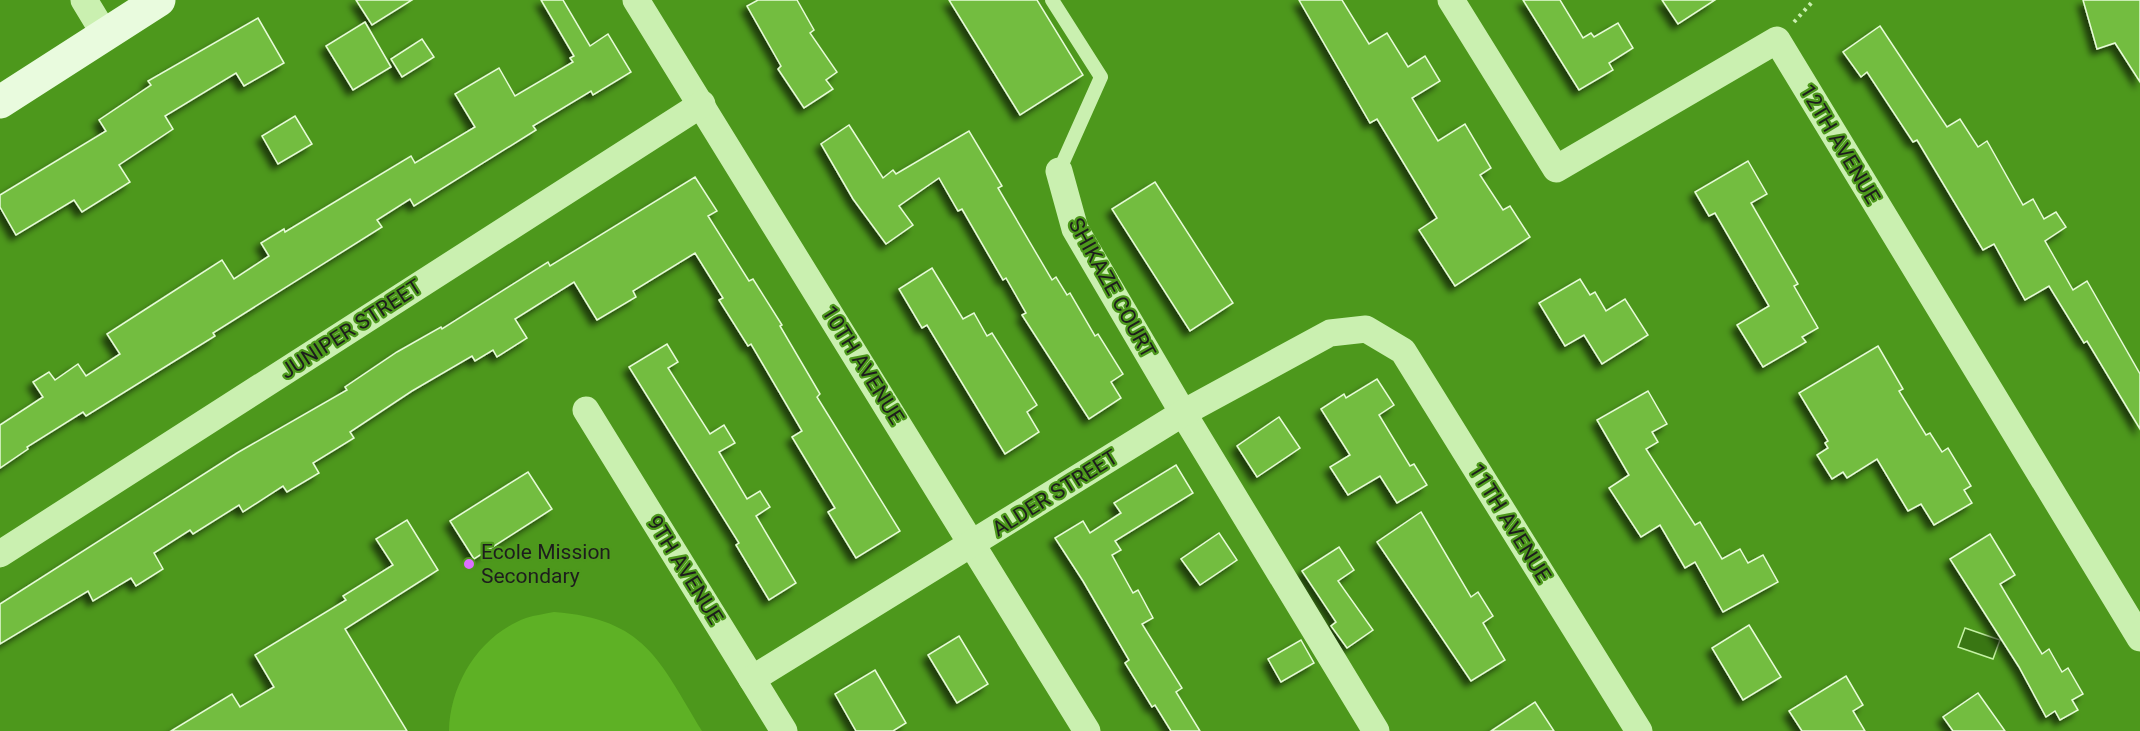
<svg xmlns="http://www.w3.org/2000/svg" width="2140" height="731" font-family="Roboto,sans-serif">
	<defs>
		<filter id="shadow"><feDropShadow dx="-5.5" dy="5.5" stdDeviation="3" flood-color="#0009"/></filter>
	</defs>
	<rect width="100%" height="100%" fill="#4d981c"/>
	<!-- green -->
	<path fill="#5eb125" d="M554,612c91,7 105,48 148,119h-253c1,-48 31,-96 77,-113 9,-3 19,-4 28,-6z"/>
	<!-- water -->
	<path fill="#397613" stroke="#c5f2a4" stroke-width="1.5" d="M1965,628l35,12 -7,19 -35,-12z"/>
	<!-- building -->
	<g fill="#73bd40" stroke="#e6fbd7" stroke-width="1.5" filter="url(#shadow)">
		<path d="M356,0h56l-40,25z"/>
		<path d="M541,0h22l27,46 18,-12 23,38 -38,23 -2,-4 -58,35 3,4 -122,76 -4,-7 -33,21 5,7 -169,106 2,3 -26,16 -103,64 -3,-4 -56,35 1,2 -28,19v-43l43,-28 -10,-15 16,-10 6,8 23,-16 8,12 34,-22 -13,-20 42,-27 73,-47 12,19 35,-23 -8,-13 23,-14 1,3 126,-76 4,7 60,-36 -20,-33 44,-26 16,28 58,-34 -3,-4 4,-2z"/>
		<path d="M758,0h39l17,30 -4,3 27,39 -11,8 7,9 -29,19 -26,-39 3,-3 -34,-60z"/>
		<path d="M949,0h88l46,75 -63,40z"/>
		<path d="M1299,0h43l27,44 18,-11 21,34 17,-11 15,25 -28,17 26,43 27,-17 26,44 -11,7 23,35 7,-4 20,31 -75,49 -36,-56 18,-12 -60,-99 -7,4z"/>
		<path d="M1523,0h37l23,38 8,-5 3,4 24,-14 15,25 -24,15 4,7 -34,20z"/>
		<path d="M1662,0h53l-37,24z"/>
		<path d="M2083,0h57v82l-25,-39 -18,6z"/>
		<path d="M258,18l26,45 -40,23 -8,-13 -71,43 8,13 -54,36 11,17 -48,30 -8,-12 -58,35 -16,-28v-12l106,-64 -7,-11 52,-35 -3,-4z"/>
		<path d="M365,22l26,45 -38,23 -27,-44z"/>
		<path d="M1880,26l67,101 13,-8 18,28 9,-6 36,64 10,-6 11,20 12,-7 10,15 -21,14 28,49 14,-9 53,93v55l-53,-88 -3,2 -35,-57 -24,14 -31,-56 -11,6 -66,-110 -4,2 -46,-70 -6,5 -18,-25z"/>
		<path d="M422,39l12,18 -32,20 -11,-18z"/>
		<path d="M295,116l17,28 -34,20 -16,-28z"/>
		<path d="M849,125l34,53 10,-8 3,4 73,-43 33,55 -4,2 54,92 4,-3 11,18 3,-2 25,43 3,-2 25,40 -12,8 10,16 -32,21 -67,-104 4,-2 -20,-35 -3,2 -41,-71 -4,2 -19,-33 -40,28 14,19 -27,19 -33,-45 -32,-55z"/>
		<path d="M1748,161l19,33 -16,9 47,81 -4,2 24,42 -16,9 4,5 -43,25 -26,-42 32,-19 -54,-93 -6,3 -14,-24z"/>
		<path d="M695,177l22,34 -9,5 41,65 4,-2 29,46 -2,1 40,68 -3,3 83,134 -44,27 -28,-46 7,-4 -43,-71 10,-6 -51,-87 -3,2 -29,-46 4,-2 -28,-45 -62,38 3,6 -39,23 -23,-38 -59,37 12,19 -30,19 -4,-7 -18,11 -3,-5 -60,35 -62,41 4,6 -41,25 6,10 -32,19 -4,-6 -40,26 -4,-7 -46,29 -3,-4 -36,23 9,16 -27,17 -5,-8 -38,23 -5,-10 -88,53v-40l237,-151 110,-63 -2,-3 52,-35 44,-25 1,2 106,-67 2,4z"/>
		<path d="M1155,182l78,121 -43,28 -78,-122z"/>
		<path d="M932,268l31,51 11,-6 13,23 5,-3 45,72 -10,7 12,20 -34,22 -78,-129 -5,3 -23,-39z"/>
		<path d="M1580,279l10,16 5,-3 11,19 19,-12 23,36 -46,29 -18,-29 -19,11 -26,-43z"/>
		<path d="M667,344l11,18 -10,6 42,66 14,-9 11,18 -16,9 28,47 13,-8 10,16 -14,9 40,67 -27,17 -33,-55 3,-2 -110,-176z"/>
		<path d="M1878,346l25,43 -4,2 27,44 4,-2 12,19 6,-4 23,38 -7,4 8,13 -38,22 -13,-21 -13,7 -31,-52 -30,19 -4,-6 -11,7 -15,-24 11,-7 -3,-5 3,-2 -29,-48z"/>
		<path d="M1377,379l17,26 -15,10 31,51 4,-2 13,21 -30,18 -17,-27 -32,19 -18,-28 20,-12 -29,-46 23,-15 2,4z"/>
		<path d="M1648,391l19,33 -15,8 6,10 -12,7 49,76 5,-3 22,37 18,-10 8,14 15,-8 15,27 -55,30 -28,-50 -10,6 -25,-43 -19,12 -32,-49 20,-13 -32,-55z"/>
		<path d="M1279,417l21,31 -43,29 -20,-31z"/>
		<path d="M1176,465l17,28 -78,48 6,9 -9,5 21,38 5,-3 15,28 -11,6 40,64 -6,4 24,39h-29l-16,-26 -3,2 -27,-44 4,-3 -46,-79 -28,-43 28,-17 7,12 31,-20 -7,-10z"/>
		<path d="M528,472l24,37 -78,50 -24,-38z"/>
		<path d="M1421,512l50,85 7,-5 15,24 -10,7 22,37 -34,21 -94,-139z"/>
		<path d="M407,520l31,50 -93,59 62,102h-236l61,-37 8,13 34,-20 -19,-32 91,-55 -3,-4 50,-31 -17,-26z"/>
		<path d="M1219,533l18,27 -37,25 -19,-26z"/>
		<path d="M1990,534l25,41 -15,9 42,70 7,-5 13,23 6,-4 15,26 -11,6 6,10 -18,10 -5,-9 -9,6 -27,-50 -69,-108z"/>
		<path d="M1339,547l15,23 -16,11 35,49 -26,18 -16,-22 5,-4 -34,-51z"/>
		<path d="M1749,625l32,52 -38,23 -31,-52z"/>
		<path d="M959,636l29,48 -31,19 -29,-48z"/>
		<path d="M1301,640l13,23 -33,19 -13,-23z"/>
		<path d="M875,670l31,53 -13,8h-37l-21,-37z"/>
		<path d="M1846,676l17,29 -10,6 12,20h-63l-13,-20z"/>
		<path d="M1978,693l27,38h-52l-10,-14z"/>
		<path d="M1535,702l19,29h-63z"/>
	</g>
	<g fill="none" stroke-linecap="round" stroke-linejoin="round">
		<!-- path -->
		<path stroke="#caf0b0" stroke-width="4" stroke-dasharray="3 4.5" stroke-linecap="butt" d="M1794,22l20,-22"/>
		<!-- service -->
		<path stroke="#caf0b0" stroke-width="14" d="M1052,0l49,77 -42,94"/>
		<!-- minor -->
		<g stroke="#caf0b0" stroke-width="27">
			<path d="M84,0l20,33"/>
			<path d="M636,0l451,731"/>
			<path d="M1451,0l105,169 221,-129 363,598"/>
			<path d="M1059,171l16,58 108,184 193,318"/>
			<path d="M586,410l198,321"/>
			<path d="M0,554l702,-450"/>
			<path d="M752,679l431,-266 147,-80 36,-4 37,22 236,380"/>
		</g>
		<!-- secondary -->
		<path stroke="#e9fbde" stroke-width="33" d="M0,102l159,-102"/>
	</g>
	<!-- markers -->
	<circle fill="#dc6fff" stroke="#4d981c" stroke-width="2" cx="469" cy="564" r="6"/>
	<g text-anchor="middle" stroke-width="4.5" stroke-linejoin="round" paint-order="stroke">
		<!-- street labels -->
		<g font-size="21" fill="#1d1d1d" stroke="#4d981c">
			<text transform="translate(1840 144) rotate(59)" y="7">12TH AVENUE</text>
			<text transform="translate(1112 288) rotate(61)" y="7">SHIKAZE COURT</text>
			<text transform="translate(351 329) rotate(-33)" y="7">JUNIPER STREET</text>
			<text transform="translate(863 365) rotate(58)" y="7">10TH AVENUE</text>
			<text transform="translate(1055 493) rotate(-32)" y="7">ALDER STREET</text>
			<text transform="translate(1510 523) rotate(58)" y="7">11TH AVENUE</text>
			<text transform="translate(685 570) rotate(58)" y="7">9TH AVENUE</text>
		</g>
		<!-- poi labels -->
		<g font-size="21" fill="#1d1d1d" stroke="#4d981c" text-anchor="start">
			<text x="481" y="559">Ecole Mission<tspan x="481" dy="24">Secondary</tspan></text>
		</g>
	</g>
</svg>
